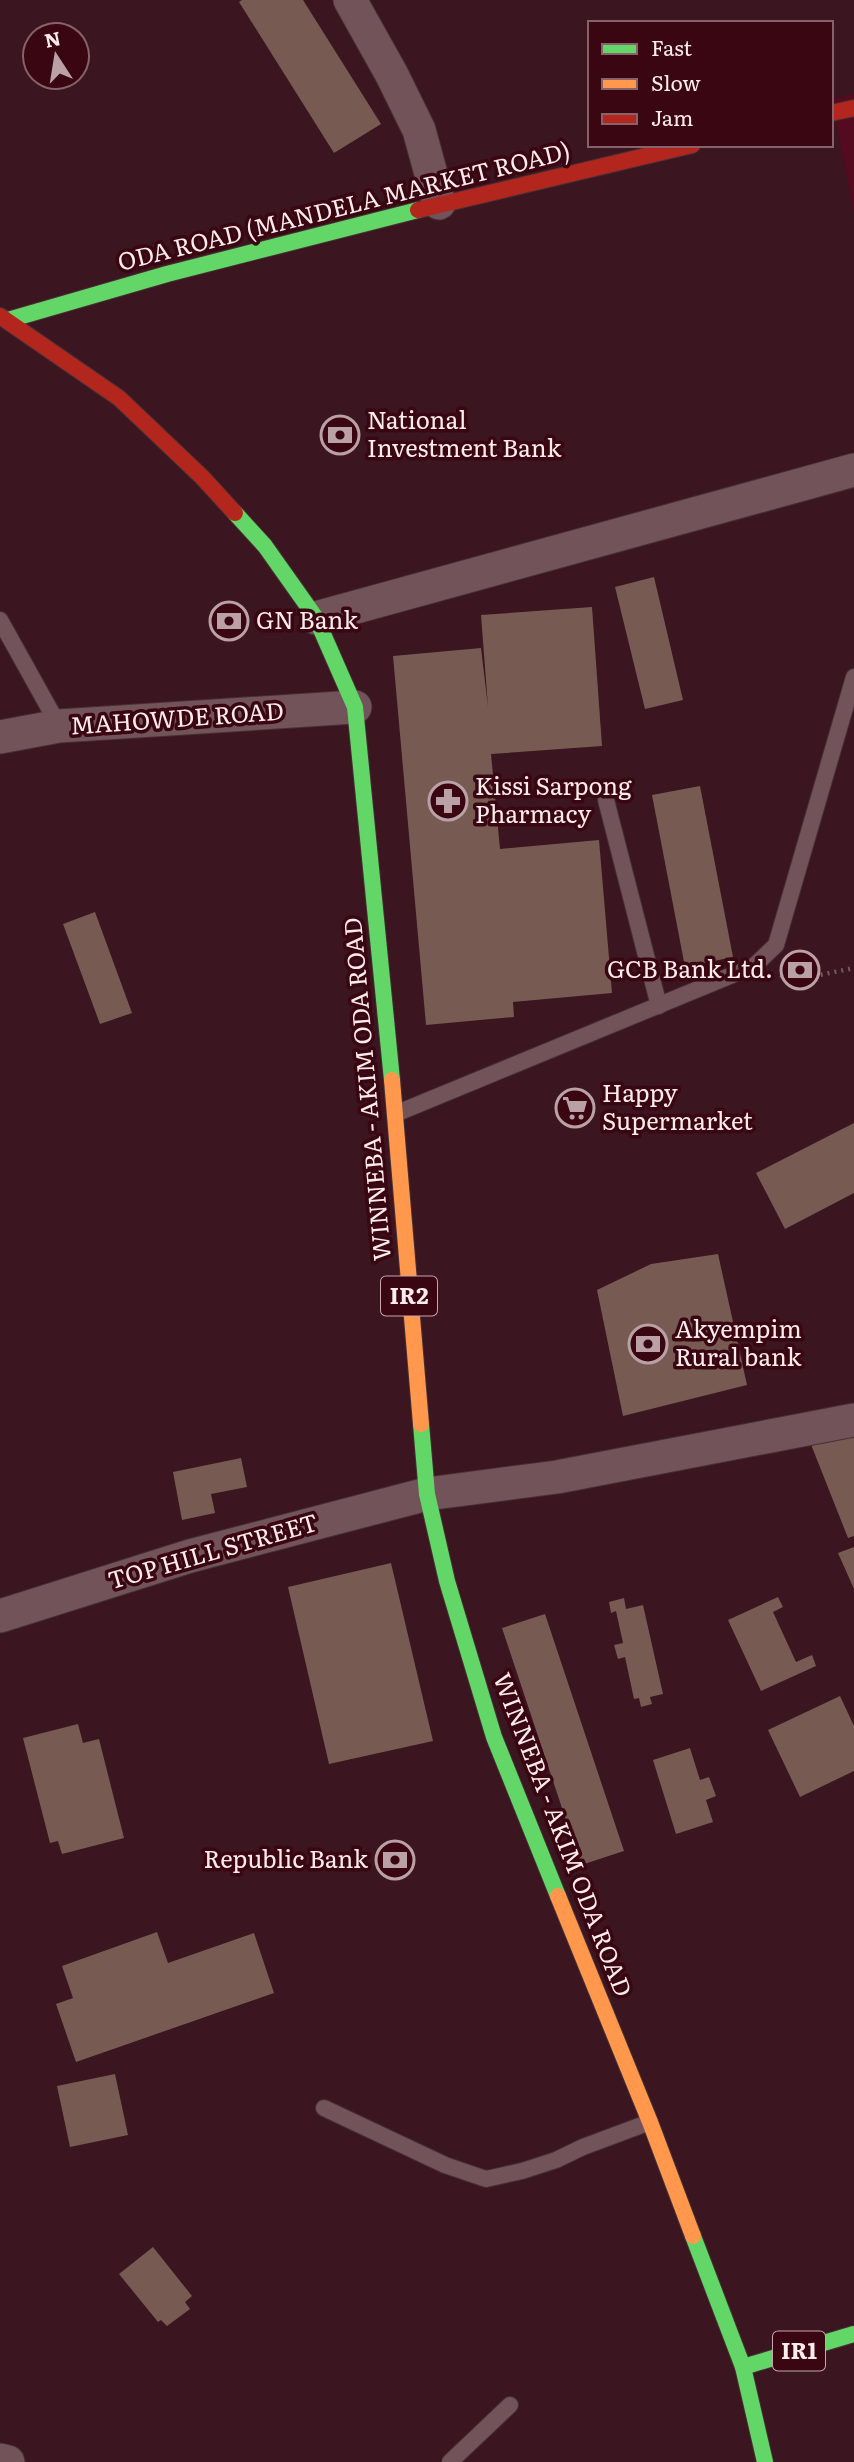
<svg xmlns="http://www.w3.org/2000/svg" width="854" height="2462" font-family="Literata,serif">
	<rect width="100%" height="100%" fill="#3b151f"/>
	<!-- built -->
	<path fill="#540b1f" d="M854,94v121l-22,-116z"/>
	<!-- building -->
	<g fill="#775b52">
		<path d="M242,0h61l78,124 -47,29 -95,-151z"/>
		<path d="M654,577l29,123 -38,9 -30,-122z"/>
		<path d="M592,607l10,139 -111,8 9,95 99,-9 13,153 -99,9 1,15 -88,8 -33,-369 88,-8 7,59 -7,-92z"/>
		<path d="M700,786l33,171 -48,10 -33,-172z"/>
		<path d="M95,912l37,101 -32,11 -37,-100z"/>
		<path d="M854,1123v70l-69,36 -29,-56z"/>
		<path d="M718,1254l29,131 -124,31 -26,-126 54,-26z"/>
		<path d="M854,1425v111l-6,2 -38,-96z"/>
		<path d="M241,1458l6,29 -36,7 4,19 -33,7 -9,-48z"/>
		<path d="M854,1547v42l-16,-36z"/>
		<path d="M391,1563l42,178 -104,23 -41,-177z"/>
		<path d="M778,1597l5,10 -10,5 23,50 16,-7 4,11 -55,25 -33,-71z"/>
		<path d="M624,1598l2,11 17,-4 20,89 -13,3 2,7 -11,3 -2,-9 -5,1 -9,-42 -7,2 -4,-14 9,-2 -7,-32 -5,2 -2,-11z"/>
		<path d="M545,1614l79,237 -43,14 -79,-237z"/>
		<path d="M840,1696l14,30v45l-54,26 -32,-67z"/>
		<path d="M78,1724l5,19 16,-4 25,99 -62,16 -4,-13 -8,2 -27,-105z"/>
		<path d="M690,1748l10,32 9,-3 7,19 -10,4 7,22 -37,12 -23,-74z"/>
		<path d="M157,1932l11,31 86,-30 20,60 -198,69 -20,-58 17,-6 -11,-32z"/>
		<path d="M115,2074l13,61 -58,12 -13,-61z"/>
		<path d="M153,2247l39,49 -7,6 5,7 -23,17 -6,-6 -3,2 -39,-48z"/>
	</g>
	<g fill="none" stroke-linecap="round" stroke-linejoin="round">
		<defs>
			<g id="lane">
				<path d="M0,620l59,106"/>
				<path d="M606,800l53,206"/>
				<path d="M395,1114l359,-148 22,-21 78,-268"/>
				<path d="M324,2108l121,57 41,14 36,-8 34,-11 27,-13 67,-25"/>
				<path d="M450,2462l60,-57"/>
			</g>
			<g id="street">
				<path d="M350,0l42,75 27,55 20,73"/>
				<path d="M316,618l538,-148"/>
				<path d="M0,737l59,-11 296,-19"/>
				<path d="M0,1616l190,-60 237,-62 130,-17 297,-57"/>
				<path d="M0,2460l8,2"/>
			</g>
			<g id="fast">
				<path d="M8,320l159,-46 251,-64"/>
				<path d="M235,513l30,33 51,72 39,89 37,373"/>
				<path d="M421,1424l6,70 20,87 47,156 64,159"/>
				<path d="M693,2236l50,131 22,95"/>
				<path d="M743,2367l111,-33"/>
			</g>
			<g id="slow">
				<path d="M392,1080l29,344"/>
				<path d="M558,1896l92,226 43,114"/>
			</g>
			<g id="jam">
				<path d="M831,113l23,-5"/>
				<path d="M418,210l274,-65"/>
				<path d="M0,316l119,82 83,79 33,36"/>
			</g>
		</defs>
		<!-- lane casing -->
		<use href="#lane" stroke="#463034" stroke-width="18"/>
		<!-- street casing -->
		<use href="#street" stroke="#463034" stroke-width="35"/>
		<!-- fast casing -->
		<use href="#fast" stroke="#463034" stroke-width="18"/>
		<!-- slow casing -->
		<use href="#slow" stroke="#463034" stroke-width="18"/>
		<!-- jam casing -->
		<use href="#jam" stroke="#463034" stroke-width="18"/>
		<!-- path -->
		<path stroke="#73595e" stroke-width="4.5" stroke-dasharray="2 5" stroke-linecap="butt" d="M780,975l15,5 59,-12"/>
		<!-- lane -->
		<use href="#lane" stroke="#715359" stroke-width="16"/>
		<!-- street -->
		<use href="#street" stroke="#715359" stroke-width="33"/>
		<!-- fast -->
		<use href="#fast" stroke="#63d668" stroke-width="16"/>
		<!-- slow -->
		<use href="#slow" stroke="#ff974d" stroke-width="16"/>
		<!-- jam -->
		<use href="#jam" stroke="#b3261e" stroke-width="16"/>
	</g>
	<!-- icons -->
	<defs>
		<symbol id="bank-ring" viewBox="-11 -11 22 22"><circle r="9.5" fill="#390612" stroke="#baa1a5" stroke-width="1.5"/><path d="M-6-4H6V4H-6ZM0-2.3a2.3 2.3 0 1 0 0 4.6a2.3 2.3 0 1 0 0-4.6Z" fill="#baa1a5"/></symbol>
		<symbol id="pharmacy-ring" viewBox="-11 -11 22 22"><circle r="9.5" fill="#390612" stroke="#baa1a5" stroke-width="1.5"/><path d="M-2-6h4v4h4v4h-4v4h-4v-4h-4v-4h4Z" fill="#baa1a5"/></symbol>
		<symbol id="supermarket-ring" viewBox="-11 -11 22 22"><circle r="9.5" fill="#390612" stroke="#baa1a5" stroke-width="1.5"/><path d="M-6-5.5h2.5l.6 2H6L4.5 2H-2.5L-4.4-4H-6ZM-1.5 3.2a1.3 1.3 0 1 0 .1 0ZM3 3.2a1.3 1.3 0 1 0 .1 0Z" fill="#baa1a5"/></symbol>
	</defs>
	<g fill-rule="evenodd">
		<use href="#bank-ring" x="318" y="413" width="44" height="44"/>
		<use href="#bank-ring" x="207" y="599" width="44" height="44"/>
		<use href="#pharmacy-ring" x="426" y="779" width="44" height="44"/>
		<use href="#bank-ring" x="778" y="948" width="44" height="44"/>
		<use href="#supermarket-ring" x="553" y="1086" width="44" height="44"/>
		<use href="#bank-ring" x="626" y="1322" width="44" height="44"/>
		<use href="#bank-ring" x="373" y="1838" width="44" height="44"/>
	</g>
	<g text-anchor="middle" stroke-width="7" stroke-linejoin="round" paint-order="stroke">
		<!-- shield labels -->
		<g fill="#390612" stroke="#c3a7ab" stroke-width="2">
			<rect x="381" y="1276.5" width="56" height="39" rx="5"/>
			<rect x="773" y="2331.5" width="52" height="39" rx="5"/>
		</g>
		<g font-size="23" font-weight="bold" fill="#feeced">
			<text x="409" y="1304">IR2</text>
			<text x="799" y="2359">IR1</text>
		</g>
		<!-- street labels -->
		<g font-size="24" fill="#feeced" stroke="#390612">
			<text transform="translate(344 207) rotate(-14)" y="8">ODA ROAD (MANDELA MARKET ROAD)</text>
			<text transform="translate(177 719) rotate(-4)" y="8">MAHOWDE ROAD</text>
			<text transform="translate(368 1089) rotate(-95)" y="8">WINNEBA - AKIM ODA ROAD</text>
			<text transform="translate(213 1552) rotate(-16)" y="8">TOP HILL STREET</text>
			<text transform="translate(562 1835) rotate(69)" y="8">WINNEBA - AKIM ODA ROAD</text>
		</g>
		<!-- poi labels -->
		<g font-size="24" fill="#feeced" stroke="#390612" text-anchor="start">
			<text x="367" y="429">National<tspan x="367" dy="28">Investment Bank</tspan></text>
			<text x="256" y="629">GN Bank</text>
			<text x="475" y="795">Kissi Sarpong<tspan x="475" dy="28">Pharmacy</tspan></text>
			<text x="773" y="978" text-anchor="end">GCB Bank Ltd.</text>
			<text x="602" y="1102">Happy<tspan x="602" dy="28">Supermarket</tspan></text>
			<text x="675" y="1338">Akyempim<tspan x="675" dy="28">Rural bank</tspan></text>
			<text x="368" y="1868" text-anchor="end">Republic Bank</text>
		</g>
	</g>
	<!-- legend -->
	<rect x="588" y="21" width="245" height="126" fill="#390612" stroke="#88626a" stroke-width="2"/>
	<rect x="602" y="44" width="35" height="10" fill="#63d668" stroke="#88626a" stroke-width="2"/>
	<text x="651" y="56" font-size="21" fill="#feeced">Fast</text>
	<rect x="602" y="79" width="35" height="10" fill="#ff974d" stroke="#88626a" stroke-width="2"/>
	<text x="651" y="91" font-size="21" fill="#feeced">Slow</text>
	<rect x="602" y="114" width="35" height="10" fill="#b3261e" stroke="#88626a" stroke-width="2"/>
	<text x="651" y="126" font-size="21" fill="#feeced">Jam</text>
	<!-- north arrow -->
	<g transform="translate(56 56) rotate(348)"><circle r="33" fill="#390612" stroke="#88626a" stroke-width="2"/>
	<path d="M0-5L12 26L0 18L-12 26Z" fill="#baa1a5"/>
	<text y="-10" font-size="19" font-weight="bold" text-anchor="middle" fill="#feeced">N</text>
	</g>
</svg>
